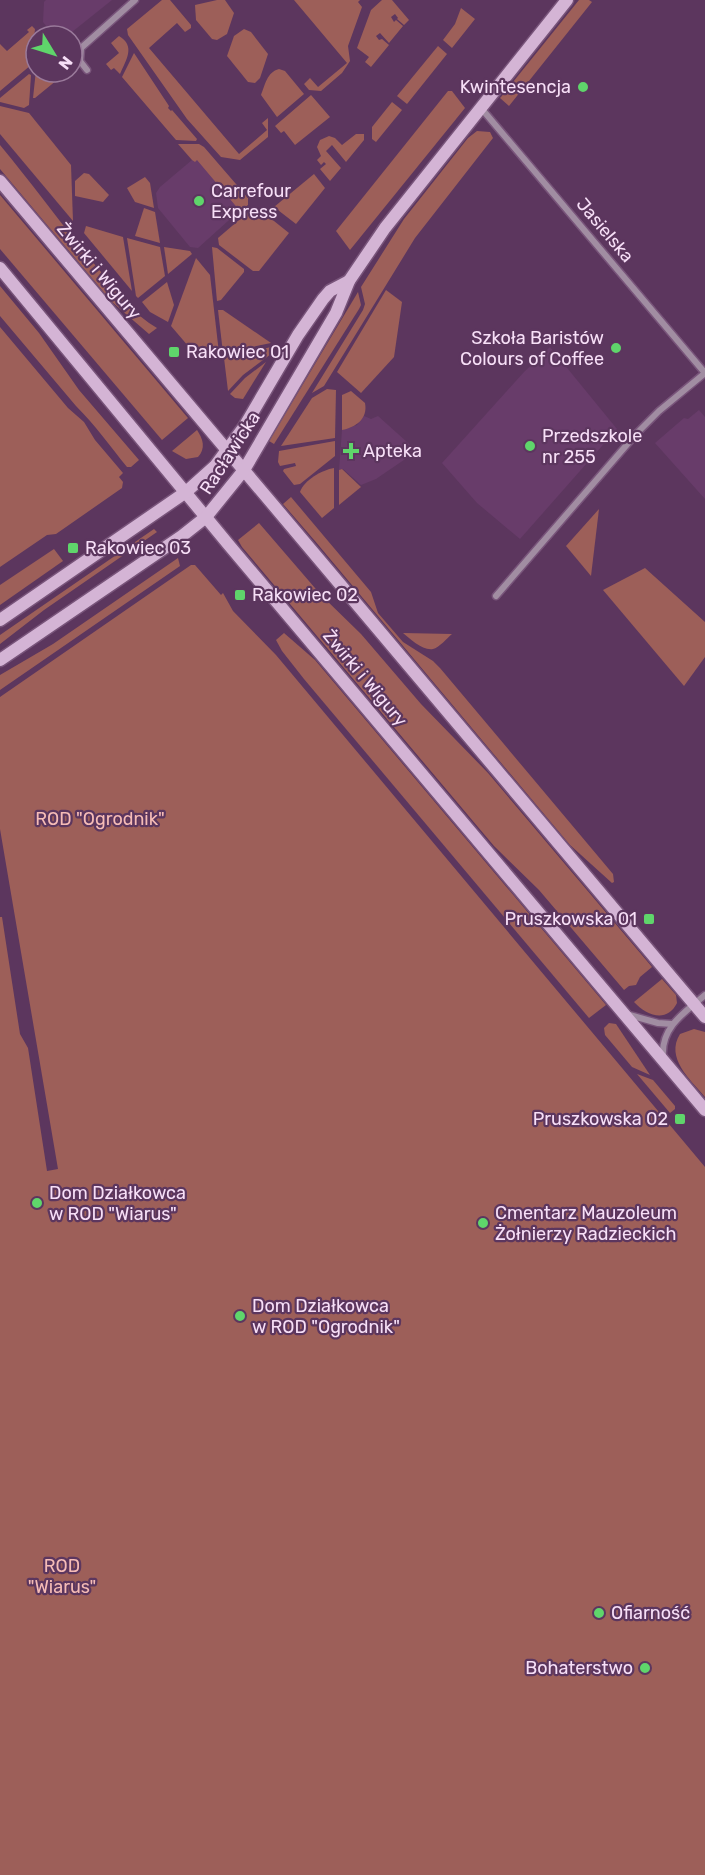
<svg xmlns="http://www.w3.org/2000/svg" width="705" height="1875" font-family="Rubik,sans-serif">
	<rect width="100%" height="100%" fill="#5c365e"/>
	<!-- built -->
	<g fill="#683c6a">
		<path d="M46,0h66l-45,36h-13l-11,-14 1,-20z"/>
		<path d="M205,149l43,49v5l-50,45 -8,-1 -32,-39 -2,-15 4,-6z"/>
		<path d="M550,347l67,82 -97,110 -43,-36 -35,-40 82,-91z"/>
		<path d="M699,410l6,7v82l-50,-56 29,-25 4,1z"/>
		<path d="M364,416l7,3 7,-3 39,35 -41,28 -15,6 -18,-16 -4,1 3,-40 15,-5z"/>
	</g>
	<!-- green -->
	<g fill="#9d5f59">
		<path d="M162,0h8l21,25v3l-6,4 -8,-9 -28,25 90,106 28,-24 -5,-7 6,-5v19l-28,23 -19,-3 -34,-38 -59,-84 -1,-6z"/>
		<path d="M217,0h8l9,13 -7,21 -10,6 -5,-1 -16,-19 -1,-15z"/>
		<path d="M294,0h66l-2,2 4,5 -14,39 2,15 -8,12 -21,18 -12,-1 -5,-6 6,-6 8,9 29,-24z"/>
		<path d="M382,0h10l17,20 -5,5 -7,-6 1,-1 -3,-4 -4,3 3,5 2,-2 7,6 -14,17 -9,-10 -4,3 3,4 3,-1 7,6 -18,22 -6,-5 4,-5 -12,-9 14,-38z"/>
		<path d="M579,0h10l3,2 -83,104 -9,-8 1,-1z"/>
		<path d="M461,8l14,11 -23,29 -9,-8 12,-16z"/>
		<path d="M32,26l3,3 -4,36 -31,26v-47l7,7 22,-19 -2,-2z"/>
		<path d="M244,29l7,3 17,22 -8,24 -5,5 -7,-1 -21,-26 7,-20z"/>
		<path d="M119,36c17,10 7,24 1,38l-6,-6 -3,2 -5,-6 13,-11 -8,-10z"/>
		<path d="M438,46l9,8 -40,50 -10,-8z"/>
		<path d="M134,53l35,53 -1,2 3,3 1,-1 25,29 -1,2 -20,-1 -54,-63z"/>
		<path d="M279,69l6,2 19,23 -27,23 -16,-22c4,-10 6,-23 18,-26z"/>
		<path d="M36,70v2h20l2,2 -1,6 -22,18h-2z"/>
		<path d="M29,74l2,1 -2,30 -5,3 -24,-6v-4z"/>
		<path d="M448,91h4l13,17 -115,142 -14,-19z"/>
		<path d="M311,95l19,22 -35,28 -11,-14 -3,2 -6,-7z"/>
		<path d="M392,102l10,8 -26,32 -4,-3v-12z"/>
		<path d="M0,106l29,7 42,52 2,56 -73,-87z"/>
		<path d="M477,131l13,1 3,6 -78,100 -91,148 -12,7 51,-83 2,-6 -4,-17 43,-68 64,-81z"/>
		<path d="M356,134h8v6l-18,22 -14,-17 -6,6 15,17 -11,13 -10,-12 6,-5 -2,-2 -3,3 -4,-5 4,-4 -4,-9 3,-7 9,-4 6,2 7,7z"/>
		<path d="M178,144h21l5,3 44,51v7l-8,6 -43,-51 -2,2 -3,-2z"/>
		<path d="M0,145c35,42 66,86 101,127 17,21 33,43 56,56l-8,6 -37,-32 -112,-133z"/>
		<path d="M84,173l5,1 20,21 -6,7 -28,-6v-15z"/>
		<path d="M314,174l11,14 -29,36 -22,-17z"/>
		<path d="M145,177l5,6 4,25 -19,-6 -8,-14z"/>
		<path d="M0,195l188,223 -26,22 -162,-191z"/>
		<path d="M144,208l11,4 5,31 -25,-7z"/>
		<path d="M253,208l16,9 20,16 -30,38h-6l-34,-26 -1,-7z"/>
		<path d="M86,226l37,11 9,54 -48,-58z"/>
		<path d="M127,238l33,9 5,29 -27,22 -2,-2z"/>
		<path d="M164,247l26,4 2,3 -24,20z"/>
		<path d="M212,247l5,1 27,21v3l-23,28 -4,1z"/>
		<path d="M196,258l14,17 9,78 -24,1 -24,-28z"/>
		<path d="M167,282l7,23 -6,17 -18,-10 -8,-10z"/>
		<path d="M0,286l39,47 40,57 60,70 -8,7h-4c-17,-21 -32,-42 -51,-61l-76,-90z"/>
		<path d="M386,290l16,12 -8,55 -33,36 -24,-21z"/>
		<path d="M358,292l3,13 -2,4 -85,135 -5,-3z"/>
		<path d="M218,310h5l48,33 -48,10z"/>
		<path d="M0,327l68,81 16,14 11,18 28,33 -4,4 4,5 -1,6 -66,46 -9,1 -47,32z"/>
		<path d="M271,347l4,1 -4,6 -28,21 -15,16 -4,-33z"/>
		<path d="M266,362l-23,37 -8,-1 -5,-4 15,-16z"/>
		<path d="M327,389l9,1 -1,48 -54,8 31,-48z"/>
		<path d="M351,391l14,12c3,16 -9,24 -23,27v-35z"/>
		<path d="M197,430c6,9 9,18 1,27l-12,2 -14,-8z"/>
		<path d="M335,441v15l-35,28 -6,1 -11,-14 1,-2 12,-3 -1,-3 -15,3 -2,-4 1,-11z"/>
		<path d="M334,468v40l-12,10 -22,-26c4,-12 22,-22 34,-24z"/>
		<path d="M342,469l19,18 -22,18v-35z"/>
		<path d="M291,497l80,95 7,21 25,29 30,19 7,7 173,206 1,8 -2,1 -42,-38 -255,-304 -32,-37z"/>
		<path d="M599,509l-8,67 -25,-30z"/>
		<path d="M259,523l62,72 40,39 60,70 67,69 164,194 -12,10 -4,8 -7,1 -5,4 -85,-100 -45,-44 -252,-299 -4,-7z"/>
		<path d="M154,529l3,3 -113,78 -44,34v-9z"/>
		<path d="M54,549l9,12 -63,44v-20z"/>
		<path d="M178,558l2,8 -180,124v-15l53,-31z"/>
		<path d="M191,565h4l26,30 2,-2 10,18 43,44 429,512v708h-705v-958h2l18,117 8,14 19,123 11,-2 -58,-340v-132z"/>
		<path d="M645,568l60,54v35l-21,29 -81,-96z"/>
		<path d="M284,633l31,27 291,345 -17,13 -285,-339 -22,-28 -6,-11z"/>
		<path d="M403,633l49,1c-5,4 -13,14 -19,15 -10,2 -23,-10 -30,-16z"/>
		<path d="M662,979l14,16 1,8c-10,20 -30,13 -43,-1z"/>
		<path d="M609,1023l7,1 34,51 -18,-8 -27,-32 -1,-7z"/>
		<path d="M694,1029l11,3v65c-15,-18 -40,-39 -25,-63z"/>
		<path d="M637,1074l16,6 22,26v3l-5,4z"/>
	</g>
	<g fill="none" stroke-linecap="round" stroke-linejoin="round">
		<defs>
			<g id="street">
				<path d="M87,70l-7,-9 1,-13 54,-48"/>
				<path d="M481,108l224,265"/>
				<path d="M496,596l141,-163 22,-22 46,-38"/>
				<path d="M626,1014l32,9 14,1"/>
				<path d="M663,1056c-2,-29 22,-44 42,-61"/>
			</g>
			<g id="secondary">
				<path d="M0,181l705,836"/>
				<path d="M0,268l228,276 477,566"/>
				<path d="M0,620l186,-128 29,-26 29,-39 54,-92 25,-36 7,-8 19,-10"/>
				<path d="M0,660l182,-124 24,-19 38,-47 92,-157 13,-32 36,-53 182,-228"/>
			</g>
		</defs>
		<!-- street casing -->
		<use href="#street" stroke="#78547a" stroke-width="9"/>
		<!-- secondary casing -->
		<use href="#secondary" stroke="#78547a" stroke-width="15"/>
		<!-- street -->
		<use href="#street" stroke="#a18da2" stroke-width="6"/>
		<!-- secondary -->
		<use href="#secondary" stroke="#d4b4d5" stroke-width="12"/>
	</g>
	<!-- markers -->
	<g fill="#5fd56b" stroke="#5c365e" stroke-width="2">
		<circle cx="583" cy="87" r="6"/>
		<circle cx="199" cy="201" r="6"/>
		<circle cx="616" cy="348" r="6"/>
		<rect x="168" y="346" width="12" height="12" rx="3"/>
		<circle cx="530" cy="446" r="6"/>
		<path d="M348 442h6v6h6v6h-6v6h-6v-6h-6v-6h6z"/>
		<rect x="67" y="542" width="12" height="12" rx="3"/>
		<rect x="234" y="589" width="12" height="12" rx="3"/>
		<rect x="643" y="913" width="12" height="12" rx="3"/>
		<rect x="674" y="1113" width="12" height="12" rx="3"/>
		<circle cx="37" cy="1203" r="6"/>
		<circle cx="483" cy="1223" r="6"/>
		<circle cx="240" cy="1316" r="6"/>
		<circle cx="599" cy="1613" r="6"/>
		<circle cx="645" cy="1668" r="6"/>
	</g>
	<g text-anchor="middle" stroke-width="4.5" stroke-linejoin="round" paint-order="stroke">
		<!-- poi labels -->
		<g font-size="18" fill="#f7dff7" stroke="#5c365e" text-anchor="start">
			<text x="571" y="93" text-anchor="end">Kwintesencja</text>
			<text x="211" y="197">Carrefour<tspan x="211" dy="21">Express</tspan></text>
			<text x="604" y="344" text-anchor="end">Szkoła Baristów<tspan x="604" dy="21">Colours of Coffee</tspan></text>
			<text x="186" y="358">Rakowiec 01</text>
			<text x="542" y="442">Przedszkole<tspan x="542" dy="21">nr 255</tspan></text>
			<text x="363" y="457">Apteka</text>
			<text x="85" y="554">Rakowiec 03</text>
			<text x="252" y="601">Rakowiec 02</text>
			<text x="637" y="925" text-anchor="end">Pruszkowska 01</text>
			<text x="668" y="1125" text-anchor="end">Pruszkowska 02</text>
			<text x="49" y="1199">Dom Działkowca<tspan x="49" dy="21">w ROD "Wiarus"</tspan></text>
			<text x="495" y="1219">Cmentarz Mauzoleum<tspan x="495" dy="21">Żołnierzy Radzieckich</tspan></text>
			<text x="252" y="1312">Dom Działkowca<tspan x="252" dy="21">w ROD "Ogrodnik"</tspan></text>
			<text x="611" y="1619">Ofiarność</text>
			<text x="633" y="1674" text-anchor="end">Bohaterstwo</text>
		</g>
		<!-- street labels -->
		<g font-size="18" fill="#f7dff7" stroke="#5c365e">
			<text transform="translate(605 230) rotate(50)" y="6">Jasielska</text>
			<text transform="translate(99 271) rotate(50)" y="6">Żwirki i Wigury</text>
			<text transform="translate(230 453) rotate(-57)" y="6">Racławicka</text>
			<text transform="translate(365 678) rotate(50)" y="6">Żwirki i Wigury</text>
		</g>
		<!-- park labels -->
		<g font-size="18" fill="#f6bcb6" stroke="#5c365e">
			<text x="100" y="825">ROD "Ogrodnik"</text>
			<text x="62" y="1572">ROD<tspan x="62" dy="21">"Wiarus"</tspan></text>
		</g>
	</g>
	<!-- north arrow -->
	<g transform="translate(54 54) rotate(128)"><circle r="28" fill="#5c365e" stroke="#9a7a9b" stroke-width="1.5"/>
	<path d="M0-4.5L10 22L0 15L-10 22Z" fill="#5fd56b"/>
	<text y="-9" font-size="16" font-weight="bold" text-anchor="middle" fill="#f7dff7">N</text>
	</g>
</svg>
